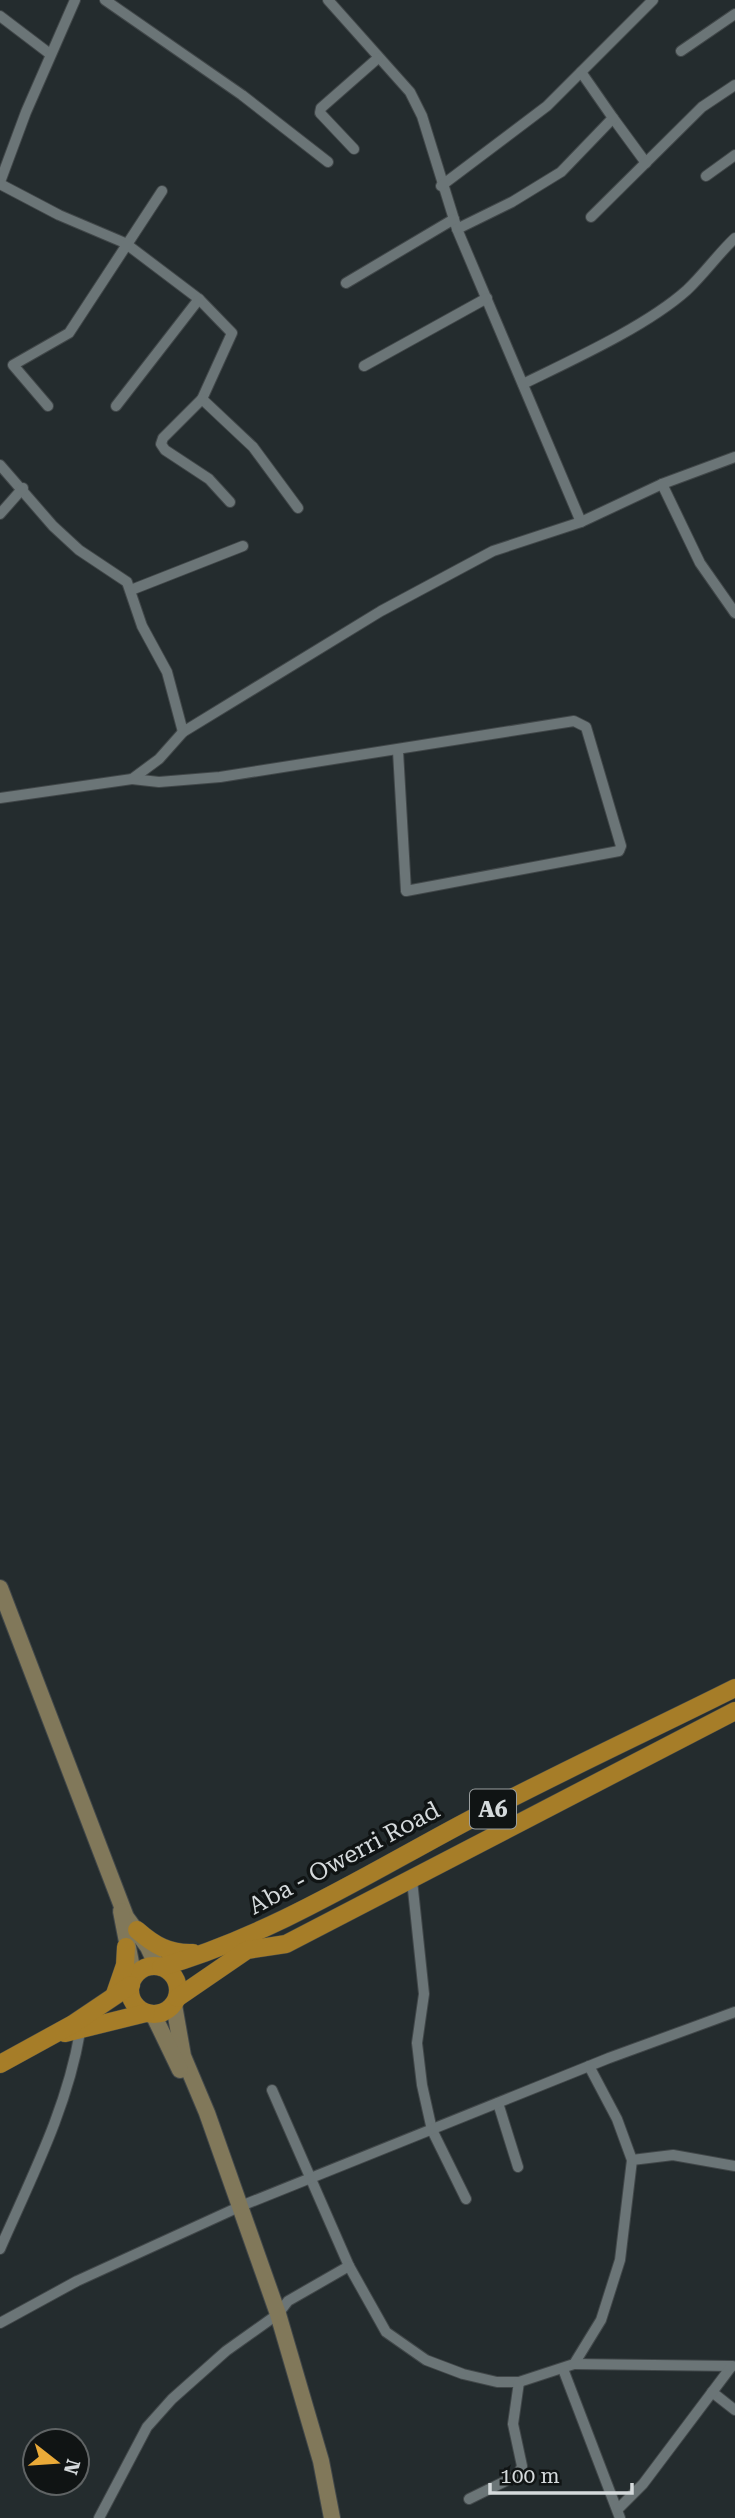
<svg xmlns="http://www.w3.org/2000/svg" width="735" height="2518" font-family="'Roboto Serif',serif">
	<rect width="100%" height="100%" fill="#242c2e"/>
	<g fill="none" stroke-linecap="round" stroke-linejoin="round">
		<defs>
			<g id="minor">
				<path d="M105,0l137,95 86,67"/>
				<path d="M328,0l82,92 12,24 35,113 124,293"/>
				<path d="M0,16l50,38"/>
				<path d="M681,51l54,-37"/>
				<path d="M613,118l33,45"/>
				<path d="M354,149l-34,-36 1,-5 57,-50"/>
				<path d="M706,176l29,-21"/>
				<path d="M0,182l26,-70 49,-112"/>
				<path d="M0,184l59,31 66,28 74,56 33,34 -30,66 51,48 45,61"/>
				<path d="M441,186l106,-80 106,-106"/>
				<path d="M591,217l111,-110 33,-22"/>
				<path d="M457,229l55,-27 49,-30 52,-54 -32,-46"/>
				<path d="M346,283l108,-64"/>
				<path d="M364,366l123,-68"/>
				<path d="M523,384c49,-24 124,-58 164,-94 17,-16 31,-36 48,-52"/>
				<path d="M202,399l-39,39 -2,6 4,6 44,29 21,23"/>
				<path d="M48,406l-35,-41 56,-32 93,-142"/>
				<path d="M116,406l83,-107"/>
				<path d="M0,465l53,61 26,24 48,32 15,44 25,46 16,60"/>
				<path d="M662,484l38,79 35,50"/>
				<path d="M0,514l23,-26"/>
				<path d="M131,590l112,-44"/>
				<path d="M132,779l27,3 61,-5 354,-56 12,6 35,119 -2,5 -213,40 -8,-140"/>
				<path d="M0,798l132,-19 27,-20 24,-27 198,-121 112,-60 88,-29 81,-38 73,-27"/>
				<path d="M412,1880l12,114 -7,49 5,42 10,45 34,69"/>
				<path d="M272,2090l77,176 37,66 40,28 37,14 34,8h22l55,-18 27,-44 19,-60 12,-100 -15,-41 -28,-53"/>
				<path d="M498,2103l20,64"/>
				<path d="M632,2160l41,-5 62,11"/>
				<path d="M0,2249c31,-71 67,-140 80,-217"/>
				<path d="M0,2323l77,-42 164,-75 368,-148 126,-46"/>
				<path d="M574,2364l159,2"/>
				<path d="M563,2369l57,149"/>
				<path d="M712,2392l23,18"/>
				<path d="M469,2499l49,-24 4,-9 -9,-42 6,-42"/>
				<path d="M618,2509l25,-25 88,-117"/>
				<path d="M99,2518l48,-91 25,-28 54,-48 52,-37 10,-13 61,-35"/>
			</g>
			<g id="secondary">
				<path d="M0,1588l126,329 22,30 9,19"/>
				<path d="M121,1911l13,67"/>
				<path d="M174,2005l9,51 24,57 71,201 43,147 11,57"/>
				<path d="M153,2014l27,56"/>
			</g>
			<g id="trunk">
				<path d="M137,1930c17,15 32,24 56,23"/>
				<circle cx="154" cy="1990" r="24"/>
				<path d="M161,1967c105,-30 202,-90 297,-141 91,-49 185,-92 277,-138"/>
				<path d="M115,1994l10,-29 1,-18"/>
				<path d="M177,1998l70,-48 39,-6 449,-233"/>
				<path d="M65,2033l81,-20"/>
				<path d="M0,2064l73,-40 58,-39"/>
			</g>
		</defs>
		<!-- minor casing -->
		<use href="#minor" stroke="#414749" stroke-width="12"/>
		<!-- secondary casing -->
		<use href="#secondary" stroke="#414749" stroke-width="18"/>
		<!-- trunk casing -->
		<use href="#trunk" stroke="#414749" stroke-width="19"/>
		<!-- minor -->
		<use href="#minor" stroke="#6b7577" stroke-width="10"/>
		<!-- secondary -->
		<use href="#secondary" stroke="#81785a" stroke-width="16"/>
		<!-- trunk -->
		<use href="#trunk" stroke="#a67d28" stroke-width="18"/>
	</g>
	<g text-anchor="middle" stroke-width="7" stroke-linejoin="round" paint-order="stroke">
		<!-- shield labels -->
		<rect fill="#101414" stroke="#9a9fa0" stroke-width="2" x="470" y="1789.5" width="46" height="39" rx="5"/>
		<g font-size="23" font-weight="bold" fill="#d5dadc">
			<text x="493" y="1817">A6</text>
		</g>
		<!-- street labels -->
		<g font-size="24" fill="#d5dadc" stroke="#101414">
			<text transform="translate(344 1858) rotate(-28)" y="8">Aba - Owerri Road</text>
		</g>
	</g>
	<!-- north arrow -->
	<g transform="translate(56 2462) rotate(107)"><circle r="33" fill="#101414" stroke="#5f6364" stroke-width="2"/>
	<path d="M0-5L12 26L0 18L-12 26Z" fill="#eaaa38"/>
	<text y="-10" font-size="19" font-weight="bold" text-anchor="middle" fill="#d5dadc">N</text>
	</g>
	<!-- scale -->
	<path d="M490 2483v10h142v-10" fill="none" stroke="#d5dadc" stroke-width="3.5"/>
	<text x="500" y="2483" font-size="21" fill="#d5dadc" stroke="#101414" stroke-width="5" paint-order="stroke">100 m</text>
</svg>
